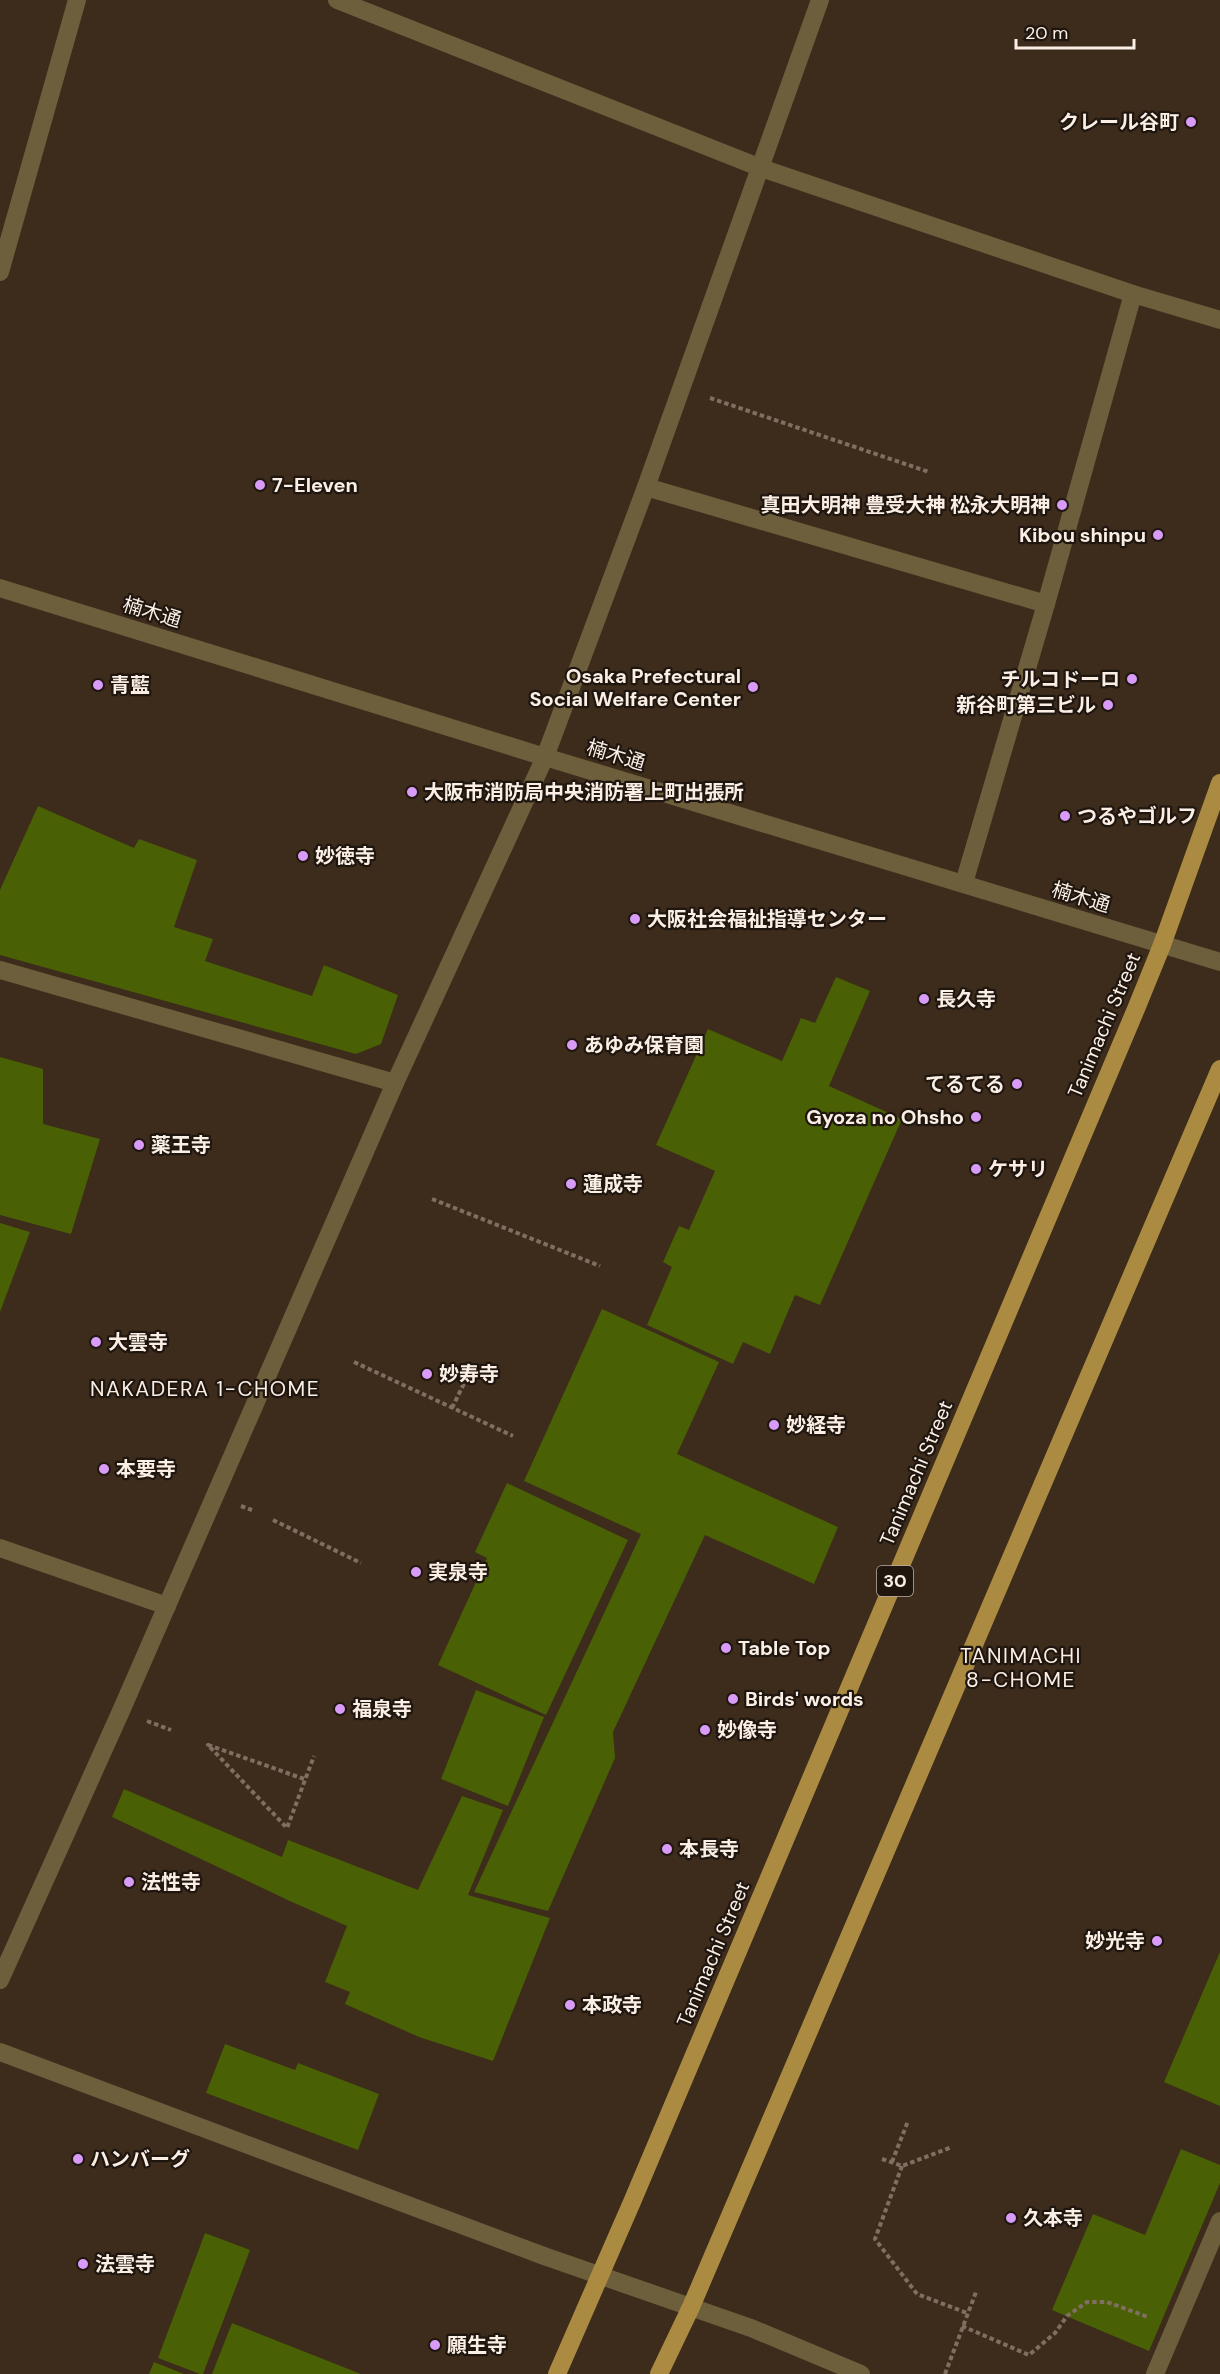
<svg xmlns="http://www.w3.org/2000/svg" width="1220" height="2374" font-family="'DM Sans','Noto Sans JP',sans-serif">
	<rect width="100%" height="100%" fill="#3d2b1b"/>
	<!-- green -->
	<g fill="#496004">
		<path d="M38,806l96,42 5,-9 58,21 -23,67 39,12 -8,22 107,35 12,-31 74,30 -17,49 -25,10 -356,-99v-65z"/>
		<path d="M836,977l34,14 -41,95 73,33 -82,186 -25,-10 -25,59 -27,-12 -10,22 -86,-39 25,-58 -9,-5 16,-36 10,4 26,-59 -59,-26 52,-116 74,32 19,-43 14,5z"/>
		<path d="M0,1057l43,12v55l57,15 -29,95 -71,-19z"/>
		<path d="M0,1223l30,9 -30,80z"/>
		<path d="M602,1309l117,53 -42,92 161,73 -24,57 -109,-49 -92,197 2,26 -67,153 -74,-19 167,-358 -117,-53z"/>
		<path d="M507,1483l121,57 -82,175 -108,-50 49,-107 -12,-6z"/>
		<path d="M476,1690l68,27 -36,89 -67,-27z"/>
		<path d="M124,1789l158,68 6,-17 130,50 44,-94 41,14 -35,85 82,23 -57,143 -74,-24 -74,-33 5,-12 -25,-10 22,-56 -55,-24 -180,-85z"/>
		<path d="M1220,1952v154l-56,-24z"/>
		<path d="M225,2044l70,26 3,-7 81,31 -21,56 -152,-57z"/>
		<path d="M1181,2149l39,16v18l-71,168 -97,-41 41,-96 52,21z"/>
		<path d="M205,2233l45,17 -47,124h-3l-42,-16z"/>
		<path d="M232,2323l129,51h-149z"/>
		<path d="M154,2362l30,12h-35z"/>
	</g>
	<g fill="none" stroke-linecap="round" stroke-linejoin="round">
		<!-- path -->
		<g stroke="#7f6f61" stroke-width="4" stroke-dasharray="4.5 3" stroke-linecap="butt">
			<path d="M710,398l219,74"/>
			<path d="M432,1199l168,67"/>
			<path d="M354,1362l159,74"/>
			<path d="M452,1408l23,-47"/>
			<path d="M241,1506l11,4"/>
			<path d="M273,1520l88,43"/>
			<path d="M147,1721l24,9"/>
			<path d="M304,1779l-96,-34 79,83 27,-72"/>
			<path d="M882,2159l20,7 50,-19"/>
			<path d="M892,2162l16,-41"/>
			<path d="M902,2166l-27,73 42,55 50,19"/>
			<path d="M962,2326l67,29 26,-22 12,-17 20,-14h20l41,15"/>
			<path d="M945,2374l31,-82"/>
		</g>
		<!-- minor -->
		<g stroke="#6d5e3c" stroke-width="18">
			<path d="M337,0l424,168 372,126 87,26"/>
			<path d="M0,272l77,-272"/>
			<path d="M646,487l400,117"/>
			<path d="M0,588l545,169 675,205"/>
			<path d="M964,883l82,-279 87,-310"/>
			<path d="M0,970l395,113"/>
			<path d="M0,1548l167,58"/>
			<path d="M0,1980l121,-269 274,-628 150,-326 101,-270 174,-487"/>
			<path d="M0,2052l544,204 207,72 110,46"/>
			<path d="M1155,2374l65,-153"/>
		</g>
		<!-- major -->
		<g stroke="#aa8b41" stroke-width="18">
			<path d="M557,2374l75,-172 504,-1193 26,-64 58,-162"/>
			<path d="M659,2374l32,-67 529,-1238"/>
		</g>
	</g>
	<!-- markers -->
	<g fill="#d89bf8" stroke="#1e160f" stroke-width="2">
		<circle cx="1191" cy="122" r="6"/>
		<circle cx="260" cy="485" r="6"/>
		<circle cx="1062" cy="505" r="6"/>
		<circle cx="1158" cy="535" r="6"/>
		<circle cx="1132" cy="679" r="6"/>
		<circle cx="98" cy="685" r="6"/>
		<circle cx="753" cy="687" r="6"/>
		<circle cx="1108" cy="705" r="6"/>
		<circle cx="412" cy="792" r="6"/>
		<circle cx="1065" cy="816" r="6"/>
		<circle cx="303" cy="856" r="6"/>
		<circle cx="635" cy="919" r="6"/>
		<circle cx="924" cy="999" r="6"/>
		<circle cx="572" cy="1045" r="6"/>
		<circle cx="1017" cy="1084" r="6"/>
		<circle cx="976" cy="1117" r="6"/>
		<circle cx="139" cy="1145" r="6"/>
		<circle cx="976" cy="1169" r="6"/>
		<circle cx="571" cy="1184" r="6"/>
		<circle cx="96" cy="1342" r="6"/>
		<circle cx="427" cy="1374" r="6"/>
		<circle cx="774" cy="1425" r="6"/>
		<circle cx="104" cy="1469" r="6"/>
		<circle cx="416" cy="1572" r="6"/>
		<circle cx="726" cy="1648" r="6"/>
		<circle cx="733" cy="1699" r="6"/>
		<circle cx="340" cy="1709" r="6"/>
		<circle cx="705" cy="1730" r="6"/>
		<circle cx="667" cy="1849" r="6"/>
		<circle cx="129" cy="1882" r="6"/>
		<circle cx="1157" cy="1941" r="6"/>
		<circle cx="570" cy="2005" r="6"/>
		<circle cx="78" cy="2159" r="6"/>
		<circle cx="1011" cy="2218" r="6"/>
		<circle cx="83" cy="2264" r="6"/>
		<circle cx="435" cy="2345" r="6"/>
	</g>
	<g text-anchor="middle" stroke-width="4.5" stroke-linejoin="round" paint-order="stroke">
		<!-- shield labels -->
		<rect fill="#1e160f" stroke="#b9aea5" stroke-width="1.5" x="877" y="1566" width="36" height="30" rx="4.5"/>
		<g font-size="18" font-weight="bold" fill="#fbefe5">
			<text x="895" y="1587">30</text>
		</g>
		<!-- poi labels -->
		<g font-size="20" font-weight="bold" fill="#fbefe5" stroke="#1e160f" text-anchor="start">
			<text x="1179" y="129" text-anchor="end">クレール谷町</text>
			<text x="272" y="492">7-Eleven</text>
			<text x="1050" y="512" text-anchor="end">真田大明神 豊受大神 松永大明神</text>
			<text x="1146" y="542" text-anchor="end">Kibou shinpu</text>
			<text x="741" y="683" text-anchor="end">Osaka Prefectural<tspan x="741" dy="23">Social Welfare Center</tspan></text>
			<text x="1120" y="686" text-anchor="end">チルコドーロ</text>
			<text x="110" y="692">青藍</text>
			<text x="1096" y="712" text-anchor="end">新谷町第三ビル</text>
			<text x="424" y="799">大阪市消防局中央消防署上町出張所</text>
			<text x="1077" y="823">つるやゴルフ</text>
			<text x="315" y="863">妙徳寺</text>
			<text x="647" y="926">大阪社会福祉指導センター</text>
			<text x="936" y="1006">長久寺</text>
			<text x="584" y="1052">あゆみ保育園</text>
			<text x="1005" y="1091" text-anchor="end">てるてる</text>
			<text x="964" y="1124" text-anchor="end">Gyoza no Ohsho</text>
			<text x="151" y="1152">薬王寺</text>
			<text x="988" y="1176">ケサリ</text>
			<text x="583" y="1191">蓮成寺</text>
			<text x="108" y="1349">大雲寺</text>
			<text x="439" y="1381">妙寿寺</text>
			<text x="786" y="1432">妙経寺</text>
			<text x="116" y="1476">本要寺</text>
			<text x="428" y="1579">実泉寺</text>
			<text x="738" y="1655">Table Top</text>
			<text x="745" y="1706">Birds' words</text>
			<text x="352" y="1716">福泉寺</text>
			<text x="717" y="1737">妙像寺</text>
			<text x="679" y="1856">本長寺</text>
			<text x="141" y="1889">法性寺</text>
			<text x="1145" y="1948" text-anchor="end">妙光寺</text>
			<text x="582" y="2012">本政寺</text>
			<text x="90" y="2166">ハンバーグ</text>
			<text x="1023" y="2225">久本寺</text>
			<text x="95" y="2271">法雲寺</text>
			<text x="447" y="2352">願生寺</text>
		</g>
		<!-- street labels -->
		<g font-size="20" fill="#fbefe5" stroke="#1e160f">
			<text transform="translate(152 612) rotate(17)" y="7">楠木通</text>
			<text transform="translate(616 755) rotate(17)" y="7">楠木通</text>
			<text transform="translate(1081 897) rotate(17)" y="7">楠木通</text>
			<text transform="translate(1104 1025) rotate(-67)" y="7">Tanimachi Street</text>
			<text transform="translate(916 1473) rotate(-67)" y="7">Tanimachi Street</text>
			<text transform="translate(713 1954) rotate(-67)" y="7">Tanimachi Street</text>
		</g>
		<!-- neighbourhood labels -->
		<g font-size="21" letter-spacing="1.5" fill="#fbefe5" stroke="#1e160f">
			<text x="205" y="1396">NAKADERA 1-CHOME</text>
			<text x="1021" y="1663">TANIMACHI<tspan x="1021" dy="24">8-CHOME</tspan></text>
		</g>
	</g>
	<!-- scale -->
	<path d="M1016 39v9h118v-9" fill="none" stroke="#fbefe5" stroke-width="3"/>
	<text x="1025" y="39" font-size="18" fill="#fbefe5" stroke="#1e160f" stroke-width="4.5" paint-order="stroke">20 m</text>
</svg>
